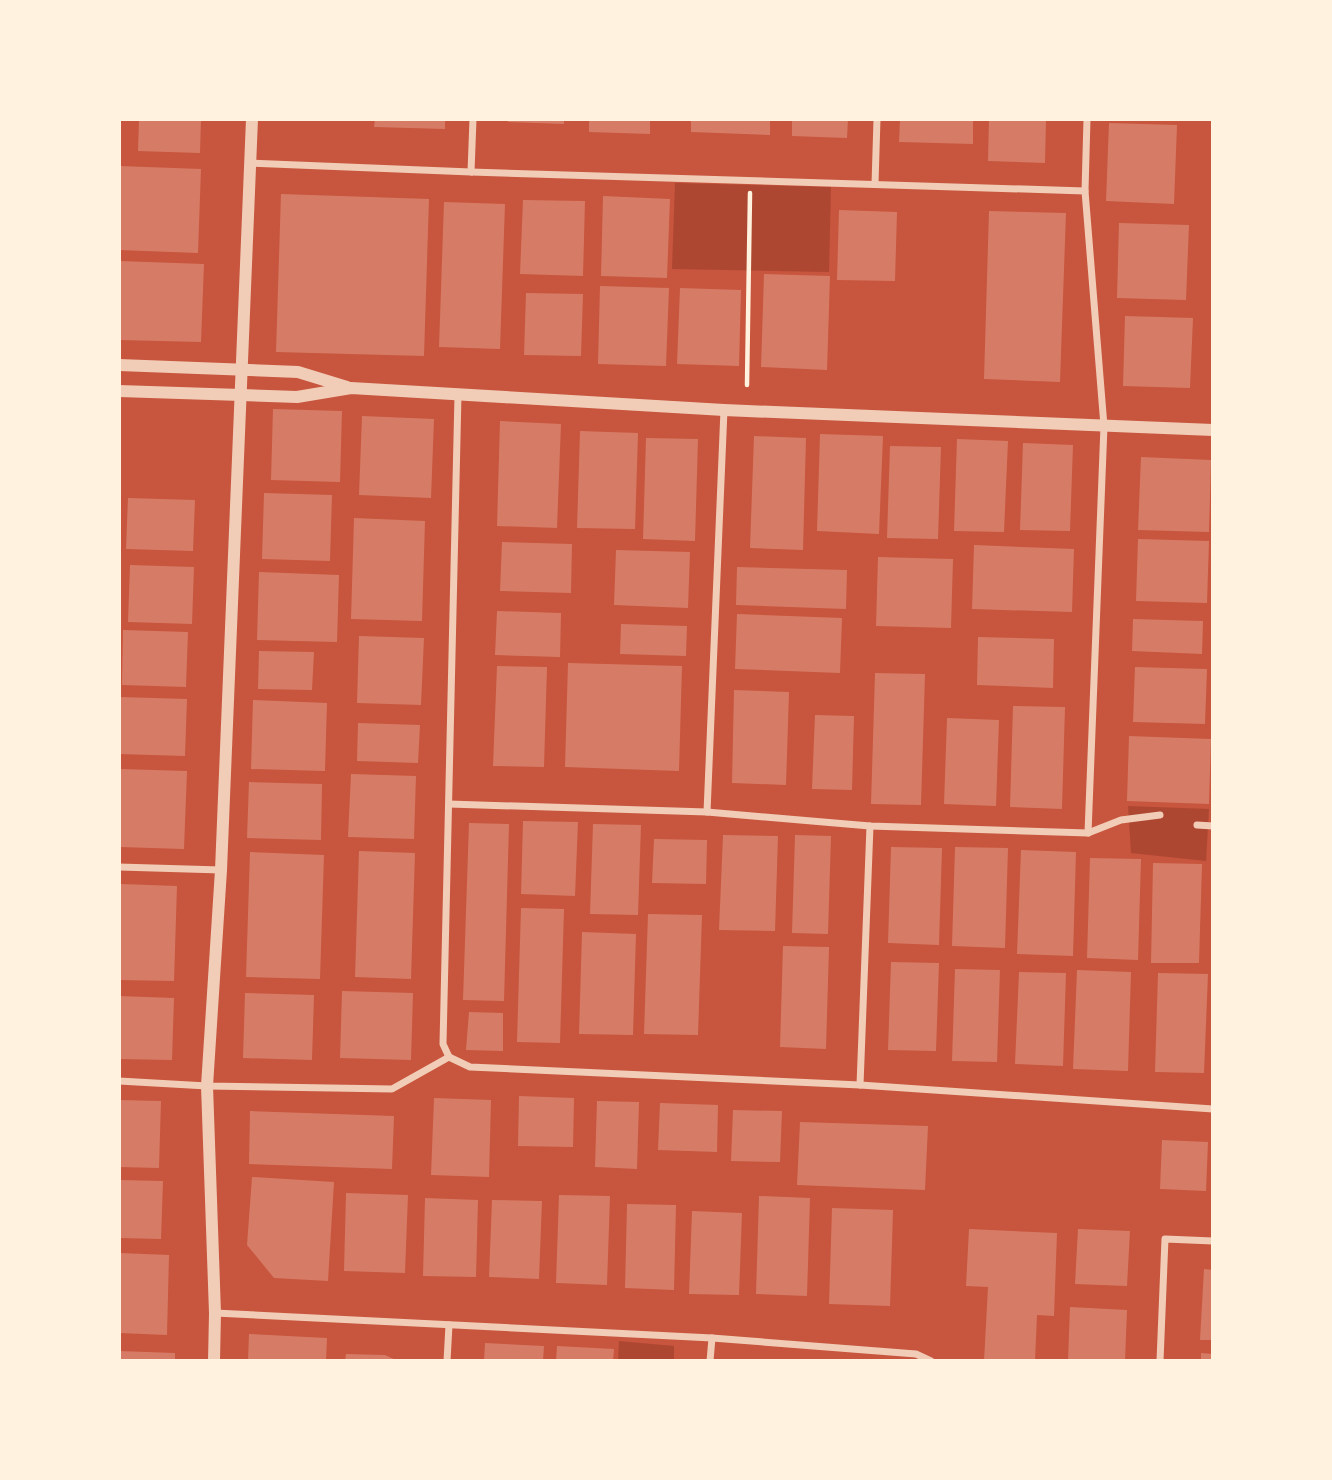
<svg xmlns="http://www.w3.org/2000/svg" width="1332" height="1480" font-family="Roboto,sans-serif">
	<rect width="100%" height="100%" fill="#c8553d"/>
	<!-- green -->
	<g fill="#ae4732">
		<path d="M675,183l156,4 -2,85 -157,-3z"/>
		<path d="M1128,806l81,3 -3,52 -75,-8z"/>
		<path d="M619,1341l55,5v15h-56z"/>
	</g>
	<!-- building -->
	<g fill="#d67c66">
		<path d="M139,119h62l-1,34 -62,-2z"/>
		<path d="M375,119h70v10l-71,-2z"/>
		<path d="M508,119h56v5l-56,-2z"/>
		<path d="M589,119h61v15l-61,-2z"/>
		<path d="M691,119h79v16l-79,-3z"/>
		<path d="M792,119h56l-1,19 -55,-2z"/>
		<path d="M900,119h73v25l-74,-2z"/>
		<path d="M989,119h57l-1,44 -57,-2z"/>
		<path d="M1109,123l68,2 -3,79 -68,-3z"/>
		<path d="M119,166l82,3 -3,84 -79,-3z"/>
		<path d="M281,194l148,5 -5,157 -148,-4z"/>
		<path d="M603,196l67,3 -3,79 -66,-2z"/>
		<path d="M523,200l62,1 -2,75 -63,-2z"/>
		<path d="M444,202l61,2 -5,145 -61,-2z"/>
		<path d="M839,210l58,2 -2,69 -58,-1z"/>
		<path d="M989,211l77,2 -6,169 -76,-3z"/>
		<path d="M1119,223l70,2 -3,75 -69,-2z"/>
		<path d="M119,261l85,3 -3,78 -82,-2z"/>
		<path d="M764,274l66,2 -3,94 -66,-3z"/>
		<path d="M600,286l69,2 -3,78 -68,-2z"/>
		<path d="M680,288l61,2 -2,76 -62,-2z"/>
		<path d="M526,293l57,1 -2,62 -57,-1z"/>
		<path d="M1125,316l68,2 -3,70 -67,-2z"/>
		<path d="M273,409l69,2 -2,71 -69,-2z"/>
		<path d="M362,416l72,3 -3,79 -72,-3z"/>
		<path d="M500,421l61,3 -4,104 -60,-2z"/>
		<path d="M580,431l58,2 -3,96 -58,-1z"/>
		<path d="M820,434l63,2 -4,98 -62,-3z"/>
		<path d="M754,436l52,2 -3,112 -53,-2z"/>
		<path d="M646,438l52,1 -3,102 -52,-2z"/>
		<path d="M957,439l51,2 -4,91 -50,-1z"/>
		<path d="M1023,443l50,2 -3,86 -50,-1z"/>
		<path d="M890,446l51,1 -3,92 -51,-1z"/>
		<path d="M1141,457l70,3 -2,72 -71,-2z"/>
		<path d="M264,493l68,2 -2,66 -68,-2z"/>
		<path d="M128,498l67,2 -2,51 -67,-2z"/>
		<path d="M354,518l71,3 -3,100 -71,-2z"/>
		<path d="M1138,539l71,2 -2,62 -71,-2z"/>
		<path d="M502,542l70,2 -1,49 -71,-2z"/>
		<path d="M974,545l100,4 -2,63 -100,-3z"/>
		<path d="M616,550l74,2 -2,56 -74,-3z"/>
		<path d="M878,557l75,2 -2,69 -75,-2z"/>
		<path d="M130,565l64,2 -2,57 -64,-2z"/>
		<path d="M737,567l110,3 -1,39 -110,-4z"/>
		<path d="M259,572l80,3 -2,67 -80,-2z"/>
		<path d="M497,611l64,2 -1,44 -65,-2z"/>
		<path d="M737,614l105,4 -2,55 -105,-4z"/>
		<path d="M1133,619l70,2 -1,33 -70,-3z"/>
		<path d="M621,624l66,2 -1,30 -66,-2z"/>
		<path d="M123,630l65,2 -2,55 -64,-2z"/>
		<path d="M359,636l65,2 -3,67 -64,-2z"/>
		<path d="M978,637l76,2 -1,49 -76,-3z"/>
		<path d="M259,651l55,1 -2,38 -54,-1z"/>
		<path d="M568,663l114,3 -3,105 -114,-4z"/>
		<path d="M497,666l50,1 -3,100 -51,-1z"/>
		<path d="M1135,667l72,2 -2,55 -72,-2z"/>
		<path d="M875,673l50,1 -4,131 -50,-1z"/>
		<path d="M734,690l55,2 -3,93 -54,-2z"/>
		<path d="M120,697l67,2 -2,57 -66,-2z"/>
		<path d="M253,700l74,3 -2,68 -74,-2z"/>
		<path d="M1013,706l52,1 -3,102 -52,-2z"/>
		<path d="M815,715l39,1 -2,74 -40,-1z"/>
		<path d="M947,718l52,2 -3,86 -52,-2z"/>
		<path d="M358,723l62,2 -2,38 -61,-2z"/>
		<path d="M1129,736l82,3 -2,65 -82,-3z"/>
		<path d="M121,769l66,2 -3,78 -65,-2z"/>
		<path d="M351,774l65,2 -2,63 -66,-2z"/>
		<path d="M249,782l73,2 -1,56 -74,-2z"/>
		<path d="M523,821l55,1 -3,74 -54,-2z"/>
		<path d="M469,823l40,1 -5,177 -41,-1z"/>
		<path d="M593,824l48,1 -3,90 -48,-1z"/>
		<path d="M723,835l55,1 -3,95 -56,-1z"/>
		<path d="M795,835l36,1 -3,98 -36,-1z"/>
		<path d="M654,839l53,1 -1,44 -54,-1z"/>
		<path d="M891,847l51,1 -3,97 -51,-2z"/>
		<path d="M955,847l53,1 -3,100 -53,-2z"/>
		<path d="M1021,850l55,2 -3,104 -56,-2z"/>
		<path d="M359,851l56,2 -4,126 -56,-2z"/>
		<path d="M250,852l74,3 -4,124 -74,-2z"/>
		<path d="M1090,858l51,1 -3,101 -51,-2z"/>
		<path d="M1153,863l49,1 -3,99h-48z"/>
		<path d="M121,884l56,2 -3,95 -55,-1z"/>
		<path d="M521,908l43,1 -4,134 -43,-1z"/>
		<path d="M648,914l54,1 -4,120 -54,-1z"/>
		<path d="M582,932l54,2 -3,101 -54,-1z"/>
		<path d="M783,946l46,1 -3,102 -46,-2z"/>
		<path d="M891,962l48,1 -3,88 -48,-1z"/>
		<path d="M955,969l45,1 -3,92 -45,-1z"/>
		<path d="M1077,970l54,2 -3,99 -55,-2z"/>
		<path d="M1019,972l47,1 -3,93 -48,-2z"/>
		<path d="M1158,973l50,1 -4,99 -49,-1z"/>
		<path d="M342,991l71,2 -2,67 -71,-2z"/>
		<path d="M245,993l69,2 -2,65 -69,-2z"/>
		<path d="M119,996l55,2 -2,62 -53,-1z"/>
		<path d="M469,1012l34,1v38l-37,-1z"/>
		<path d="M519,1096l55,2 -1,49 -55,-1z"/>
		<path d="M434,1098l57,2 -2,77 -58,-2z"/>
		<path d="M119,1100l42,1 -2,67 -40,-1z"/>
		<path d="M597,1101l42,1 -2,67 -42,-2z"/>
		<path d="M660,1103l58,2 -1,47 -59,-2z"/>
		<path d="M733,1110l49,1 -2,51 -49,-1z"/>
		<path d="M250,1111l144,5 -2,53 -143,-5z"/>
		<path d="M800,1122l128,4 -3,64 -128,-5z"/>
		<path d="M1162,1140l46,2 -2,49 -46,-2z"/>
		<path d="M252,1177l82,5 -6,99 -54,-3 -27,-33z"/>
		<path d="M119,1180l44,1 -2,58 -42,-1z"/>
		<path d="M346,1193l62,2 -3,78 -61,-2z"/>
		<path d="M559,1195l51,1 -3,89 -51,-2z"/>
		<path d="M759,1196l51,2 -3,98 -51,-2z"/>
		<path d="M425,1198l53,2 -2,77 -53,-1z"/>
		<path d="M492,1200l50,1 -3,78 -50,-2z"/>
		<path d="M627,1204l49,1 -2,85 -49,-2z"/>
		<path d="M832,1208l61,2 -3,96 -61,-2z"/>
		<path d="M692,1211l50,2 -3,82 -50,-1z"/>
		<path d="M969,1229l88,4 -3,83 -17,-1 -2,46h-51l4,-74 -22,-1z"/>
		<path d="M1078,1229l52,2 -3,55 -52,-2z"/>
		<path d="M119,1253l50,2 -2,80 -48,-2z"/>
		<path d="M1204,1269l9,1v70h-13z"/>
		<path d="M1070,1307l57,3 -2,51h-57z"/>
		<path d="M249,1334l78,4 -1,23h-78z"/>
		<path d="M485,1343l59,3 -1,15h-59z"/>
		<path d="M557,1346l57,3 -1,12h-57z"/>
		<path d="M119,1351l56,2v8h-56z"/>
		<path d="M1201,1353l12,1v7h-12z"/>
		<path d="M346,1354l39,1 13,6h-53z"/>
	</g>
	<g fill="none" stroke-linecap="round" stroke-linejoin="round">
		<!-- path -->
		<path stroke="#fff3e0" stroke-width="4.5" d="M747,385l3,-192"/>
		<!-- minor -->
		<g stroke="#f1ccb7" stroke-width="7">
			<path d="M1087,119l-2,72 19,235 -16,407"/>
			<path d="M250,163l221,9 614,19"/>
			<path d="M471,172l2,-53"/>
			<path d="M875,184l2,-65"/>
			<path d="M449,804l258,8 163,14 218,7 33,-13 39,-5"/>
			<path d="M707,812l17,-402"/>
			<path d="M1197,825l16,1"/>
			<path d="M119,867l102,3"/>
			<path d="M449,1057l-6,-13 15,-649"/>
			<path d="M119,1081l88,5 185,3 57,-32 21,10 390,18 353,24"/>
			<path d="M860,1085l10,-259"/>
			<path d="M215,1313l497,25 204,16 15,7"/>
			<path d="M447,1361l2,-36"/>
			<path d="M710,1361l2,-23"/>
			<path d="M1160,1361l5,-122 48,2"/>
		</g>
		<!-- tertiary -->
		<g stroke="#f1ccb7" stroke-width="12">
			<path d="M119,365l179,7 49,15"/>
			<path d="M119,391l178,6 54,-9 373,22 489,20"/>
			<path d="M214,1361l1,-48 -8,-227 14,-216 31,-751"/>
		</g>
	</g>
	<!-- border -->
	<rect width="1332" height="1480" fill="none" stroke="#fff3e0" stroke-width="242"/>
</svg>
